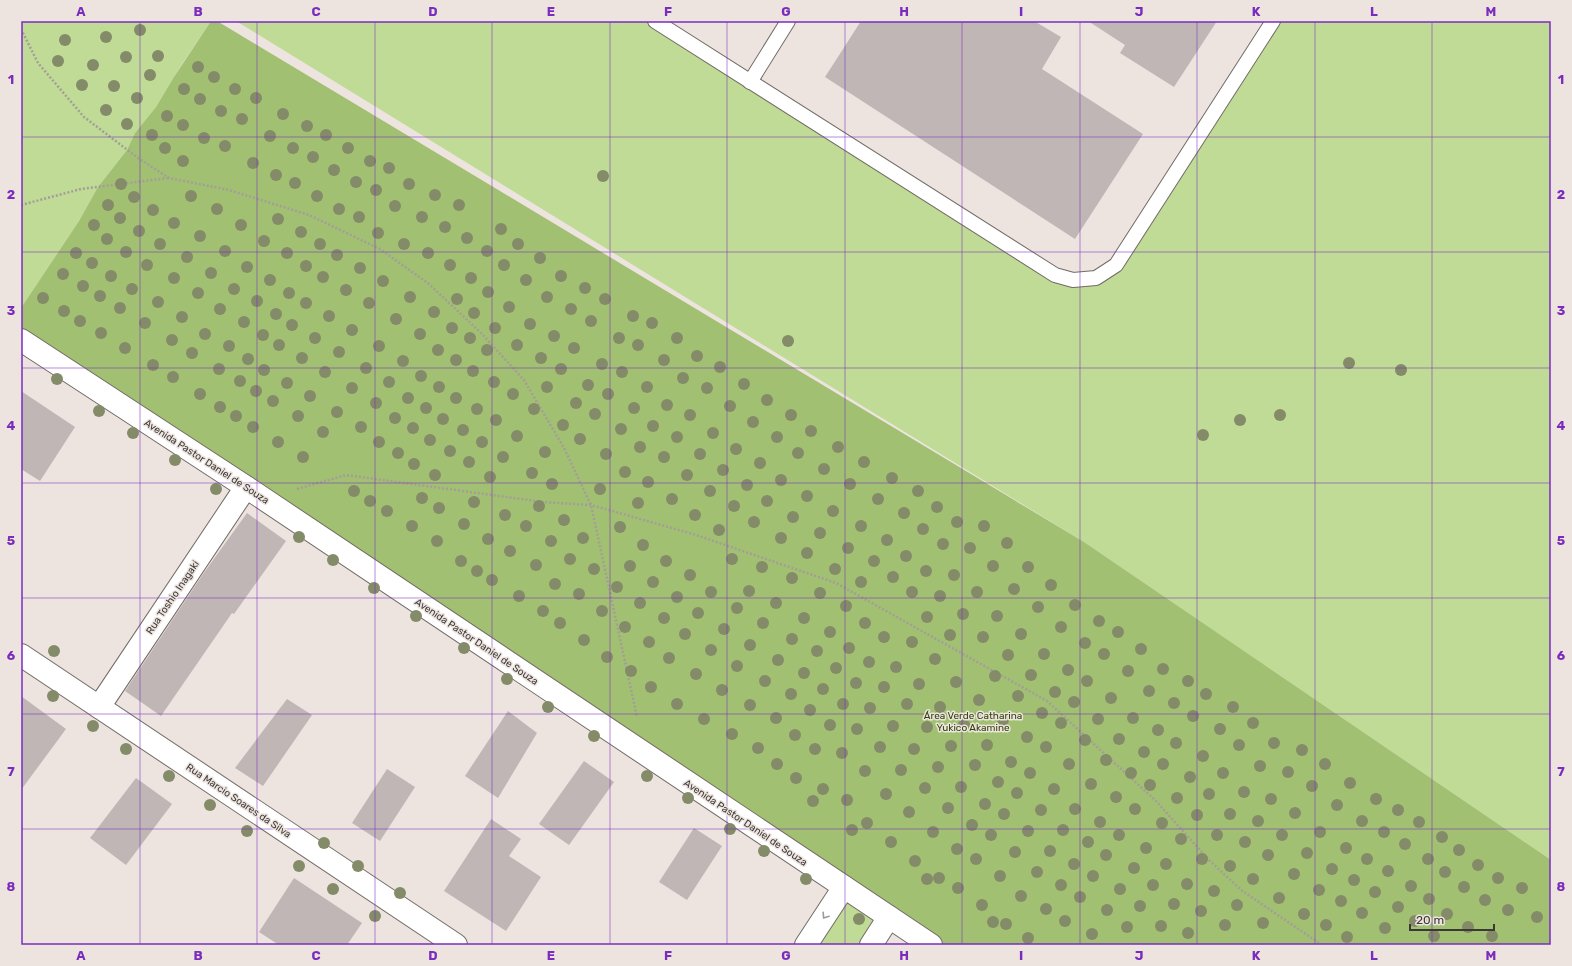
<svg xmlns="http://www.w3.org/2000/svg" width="1572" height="966" font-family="Rubik,sans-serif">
	<rect width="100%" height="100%" fill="#ede4df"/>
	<!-- green -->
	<g fill="#bfdb95">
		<path d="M21,21h190l-29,43 -26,43 -21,26 -8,17 -29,37 -19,34 -58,87z"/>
		<path d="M236,21h419l418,259 43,-15 157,-244h278v839l-467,-318z"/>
		<path d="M844,887l45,30 -18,28h-65z"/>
	</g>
	<!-- forest -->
	<path fill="#a1c071" d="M211,21h6l867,521 467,318v85h-620l-910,-605v-32l58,-87 19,-34 29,-37 8,-17 21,-26 18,-30z"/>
	<!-- building -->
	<g fill="#c0b6b5">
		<path d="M861,21h173l27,16 -19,32 101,65 -68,105 -250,-162z"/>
		<path d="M1088,21h129l-43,66 -54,-34 5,-8z"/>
		<path d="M21,391l54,36 -35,54 -19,-12z"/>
		<path d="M247,513l39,28 -52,73 -2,-1 -71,103 -36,-25 78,-117z"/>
		<path d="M21,696l45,33 -45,61z"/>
		<path d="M287,699l25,16 -49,71 -28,-18z"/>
		<path d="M508,711l29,22 -39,65 -33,-22z"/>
		<path d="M584,761l30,21 -45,63 -30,-21z"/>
		<path d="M387,769l28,18 -35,54 -28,-18z"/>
		<path d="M136,778l36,26 -46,61 -36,-27z"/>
		<path d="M491,819l30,20 -12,17 32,21 -35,54 -62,-40z"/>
		<path d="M694,828l28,18 -35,54 -28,-18z"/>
		<path d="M294,878l68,45 -15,22h-68l-20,-13z"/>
	</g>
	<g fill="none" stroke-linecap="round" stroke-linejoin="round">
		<defs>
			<g id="lane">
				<path d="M655,21l400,254 18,5 23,-2 20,-13 157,-244"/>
				<path d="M750,82l38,-61"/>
			</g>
			<g id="street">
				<path d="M21,340l225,147 685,458"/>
				<path d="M21,655l435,290"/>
				<path d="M99,707l147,-220"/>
				<path d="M806,945l38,-58"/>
				<path d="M871,945l18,-28"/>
			</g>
		</defs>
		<!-- lane casing -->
		<use href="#lane" stroke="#726b66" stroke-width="16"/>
		<!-- street casing -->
		<use href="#street" stroke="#726b66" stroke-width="24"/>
		<!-- path -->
		<g stroke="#a49d99" stroke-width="2.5" stroke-dasharray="2 2" stroke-linecap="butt">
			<path d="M21,29l17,34 46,54 54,41 31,20 60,12 80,25 71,34 49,35 51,48 44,48 40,68 27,57 46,212"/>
			<path d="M21,205l60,-16 88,-11"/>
			<path d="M297,489l49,-14 197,27 48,3 102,29 143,49 211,118 109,100 53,59 32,30 81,55"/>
		</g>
		<!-- lane -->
		<use href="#lane" stroke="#fff" stroke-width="14"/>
		<!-- street -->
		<use href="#street" stroke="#fff" stroke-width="22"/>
	</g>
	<!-- trees -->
	<g fill="#848b68">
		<circle cx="140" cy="30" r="6"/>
		<circle cx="106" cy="37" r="6"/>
		<circle cx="65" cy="40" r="6"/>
		<circle cx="158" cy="56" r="6"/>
		<circle cx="126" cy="57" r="6"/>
		<circle cx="58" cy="61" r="6"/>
		<circle cx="93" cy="65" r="6"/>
		<circle cx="198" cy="67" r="6"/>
		<circle cx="150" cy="75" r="6"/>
		<circle cx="214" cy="77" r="6"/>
		<circle cx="82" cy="85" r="6"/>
		<circle cx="114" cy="86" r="6"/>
		<circle cx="184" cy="89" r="6"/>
		<circle cx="235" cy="89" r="6"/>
		<circle cx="137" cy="98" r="6"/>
		<circle cx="256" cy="98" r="6"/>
		<circle cx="200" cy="99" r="6"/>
		<circle cx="106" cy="110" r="6"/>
		<circle cx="221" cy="111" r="6"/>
		<circle cx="283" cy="114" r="6"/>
		<circle cx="167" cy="116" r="6"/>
		<circle cx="242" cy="119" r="6"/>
		<circle cx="127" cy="124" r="6"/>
		<circle cx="183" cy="125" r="6"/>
		<circle cx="307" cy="126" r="6"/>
		<circle cx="152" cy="135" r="6"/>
		<circle cx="326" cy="135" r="6"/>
		<circle cx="270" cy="136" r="6"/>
		<circle cx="204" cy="138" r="6"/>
		<circle cx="225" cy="146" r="6"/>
		<circle cx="165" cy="148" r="6"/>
		<circle cx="293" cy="148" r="6"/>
		<circle cx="348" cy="148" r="6"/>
		<circle cx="313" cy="157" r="6"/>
		<circle cx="183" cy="161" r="6"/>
		<circle cx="370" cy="161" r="6"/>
		<circle cx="253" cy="163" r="6"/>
		<circle cx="389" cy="168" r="6"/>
		<circle cx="334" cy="170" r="6"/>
		<circle cx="276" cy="175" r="6"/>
		<circle cx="603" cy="176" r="6"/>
		<circle cx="356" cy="182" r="6"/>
		<circle cx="295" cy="183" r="6"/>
		<circle cx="121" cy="184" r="6"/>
		<circle cx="409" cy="184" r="6"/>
		<circle cx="376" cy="190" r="6"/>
		<circle cx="435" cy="195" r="6"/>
		<circle cx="191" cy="196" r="6"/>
		<circle cx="317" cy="196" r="6"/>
		<circle cx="134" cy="197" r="6"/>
		<circle cx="108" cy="205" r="6"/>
		<circle cx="459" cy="205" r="6"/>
		<circle cx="395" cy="206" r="6"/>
		<circle cx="217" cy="209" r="6"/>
		<circle cx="339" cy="209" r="6"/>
		<circle cx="153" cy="210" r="6"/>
		<circle cx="359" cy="217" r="6"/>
		<circle cx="422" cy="217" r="6"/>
		<circle cx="120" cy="218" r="6"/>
		<circle cx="278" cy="219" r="6"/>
		<circle cx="174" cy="223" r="6"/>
		<circle cx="94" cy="225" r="6"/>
		<circle cx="241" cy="225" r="6"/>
		<circle cx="445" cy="227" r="6"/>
		<circle cx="501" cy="229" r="6"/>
		<circle cx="139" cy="231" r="6"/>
		<circle cx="301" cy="232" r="6"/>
		<circle cx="378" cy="233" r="6"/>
		<circle cx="200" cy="236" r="6"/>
		<circle cx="467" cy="238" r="6"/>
		<circle cx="107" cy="239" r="6"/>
		<circle cx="264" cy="241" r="6"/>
		<circle cx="160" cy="244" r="6"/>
		<circle cx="320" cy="244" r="6"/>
		<circle cx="404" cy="244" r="6"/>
		<circle cx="518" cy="244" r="6"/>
		<circle cx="225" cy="251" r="6"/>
		<circle cx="487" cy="251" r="6"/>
		<circle cx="126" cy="252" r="6"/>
		<circle cx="76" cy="253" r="6"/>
		<circle cx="287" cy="253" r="6"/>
		<circle cx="428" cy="253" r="6"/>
		<circle cx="337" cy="255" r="6"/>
		<circle cx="187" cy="257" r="6"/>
		<circle cx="540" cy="258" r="6"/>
		<circle cx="92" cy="263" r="6"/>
		<circle cx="147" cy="265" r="6"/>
		<circle cx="450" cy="265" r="6"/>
		<circle cx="504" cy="265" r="6"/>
		<circle cx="306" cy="266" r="6"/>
		<circle cx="247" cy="267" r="6"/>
		<circle cx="360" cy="268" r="6"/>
		<circle cx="211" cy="273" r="6"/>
		<circle cx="63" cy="274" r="6"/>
		<circle cx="111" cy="276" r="6"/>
		<circle cx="561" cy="276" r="6"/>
		<circle cx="323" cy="277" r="6"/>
		<circle cx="174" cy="278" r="6"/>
		<circle cx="471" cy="278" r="6"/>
		<circle cx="270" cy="280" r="6"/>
		<circle cx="526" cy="280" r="6"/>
		<circle cx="383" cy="281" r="6"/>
		<circle cx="83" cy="286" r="6"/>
		<circle cx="585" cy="288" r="6"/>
		<circle cx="132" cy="289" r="6"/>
		<circle cx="234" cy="289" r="6"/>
		<circle cx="346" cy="290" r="6"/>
		<circle cx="488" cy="292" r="6"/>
		<circle cx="198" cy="293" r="6"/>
		<circle cx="289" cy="293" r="6"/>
		<circle cx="100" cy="296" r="6"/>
		<circle cx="410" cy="297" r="6"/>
		<circle cx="547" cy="297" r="6"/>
		<circle cx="43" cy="298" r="6"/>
		<circle cx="457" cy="299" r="6"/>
		<circle cx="605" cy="299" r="6"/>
		<circle cx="257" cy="301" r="6"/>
		<circle cx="158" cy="302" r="6"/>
		<circle cx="306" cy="303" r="6"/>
		<circle cx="369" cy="303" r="6"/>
		<circle cx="509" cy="307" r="6"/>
		<circle cx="120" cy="308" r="6"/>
		<circle cx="220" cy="309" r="6"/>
		<circle cx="571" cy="309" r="6"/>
		<circle cx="64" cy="311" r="6"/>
		<circle cx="434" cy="312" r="6"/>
		<circle cx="474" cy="313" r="6"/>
		<circle cx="276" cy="314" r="6"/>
		<circle cx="329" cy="316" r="6"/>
		<circle cx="633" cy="316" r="6"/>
		<circle cx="182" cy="317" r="6"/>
		<circle cx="396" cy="319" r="6"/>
		<circle cx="80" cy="321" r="6"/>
		<circle cx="591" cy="321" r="6"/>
		<circle cx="244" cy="322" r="6"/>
		<circle cx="145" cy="323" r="6"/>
		<circle cx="652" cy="323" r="6"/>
		<circle cx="530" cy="324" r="6"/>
		<circle cx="292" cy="325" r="6"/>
		<circle cx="452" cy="328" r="6"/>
		<circle cx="495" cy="328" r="6"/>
		<circle cx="352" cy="330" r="6"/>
		<circle cx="101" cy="333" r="6"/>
		<circle cx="205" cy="334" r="6"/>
		<circle cx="420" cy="334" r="6"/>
		<circle cx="263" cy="335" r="6"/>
		<circle cx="554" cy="336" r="6"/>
		<circle cx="315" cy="338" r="6"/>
		<circle cx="470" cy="338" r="6"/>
		<circle cx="619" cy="338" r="6"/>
		<circle cx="677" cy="338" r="6"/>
		<circle cx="172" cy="340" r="6"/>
		<circle cx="788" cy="341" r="6"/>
		<circle cx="279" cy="345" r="6"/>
		<circle cx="517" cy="345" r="6"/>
		<circle cx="638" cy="345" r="6"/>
		<circle cx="229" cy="346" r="6"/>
		<circle cx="379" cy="346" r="6"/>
		<circle cx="125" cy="348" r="6"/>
		<circle cx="574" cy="348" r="6"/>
		<circle cx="438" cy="350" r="6"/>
		<circle cx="487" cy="350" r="6"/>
		<circle cx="339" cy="352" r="6"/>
		<circle cx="192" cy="353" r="6"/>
		<circle cx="697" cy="356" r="6"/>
		<circle cx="302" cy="358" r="6"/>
		<circle cx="541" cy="358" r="6"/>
		<circle cx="248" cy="359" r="6"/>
		<circle cx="456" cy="360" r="6"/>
		<circle cx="664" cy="360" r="6"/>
		<circle cx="403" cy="361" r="6"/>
		<circle cx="1349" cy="363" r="6"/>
		<circle cx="602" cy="364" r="6"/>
		<circle cx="153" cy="365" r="6"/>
		<circle cx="720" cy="367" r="6"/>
		<circle cx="366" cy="368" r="6"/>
		<circle cx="219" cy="369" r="6"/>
		<circle cx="561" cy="369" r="6"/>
		<circle cx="264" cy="370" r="6"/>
		<circle cx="1401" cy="370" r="6"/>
		<circle cx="473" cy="371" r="6"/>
		<circle cx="325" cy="372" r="6"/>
		<circle cx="622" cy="372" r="6"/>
		<circle cx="421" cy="376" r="6"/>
		<circle cx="173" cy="377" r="6"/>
		<circle cx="683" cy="378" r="6"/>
		<circle cx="57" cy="379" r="6"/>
		<circle cx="240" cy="381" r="6"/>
		<circle cx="389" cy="382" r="6"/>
		<circle cx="494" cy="382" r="6"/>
		<circle cx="287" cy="383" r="6"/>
		<circle cx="744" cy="384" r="6"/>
		<circle cx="588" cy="385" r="6"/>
		<circle cx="439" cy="387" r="6"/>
		<circle cx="547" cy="387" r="6"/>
		<circle cx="647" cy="387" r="6"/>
		<circle cx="352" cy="388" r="6"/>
		<circle cx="707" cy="388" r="6"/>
		<circle cx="256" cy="391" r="6"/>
		<circle cx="200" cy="394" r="6"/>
		<circle cx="513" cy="394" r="6"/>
		<circle cx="608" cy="394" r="6"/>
		<circle cx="310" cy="396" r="6"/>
		<circle cx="408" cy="398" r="6"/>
		<circle cx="456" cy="398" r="6"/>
		<circle cx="767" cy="400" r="6"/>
		<circle cx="273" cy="401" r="6"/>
		<circle cx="376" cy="403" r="6"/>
		<circle cx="576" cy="403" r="6"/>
		<circle cx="667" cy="405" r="6"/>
		<circle cx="730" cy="406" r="6"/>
		<circle cx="220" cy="407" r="6"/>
		<circle cx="426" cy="408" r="6"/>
		<circle cx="634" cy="408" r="6"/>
		<circle cx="477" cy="409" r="6"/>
		<circle cx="534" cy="409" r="6"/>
		<circle cx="99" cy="411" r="6"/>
		<circle cx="337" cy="412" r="6"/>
		<circle cx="595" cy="414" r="6"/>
		<circle cx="690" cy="415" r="6"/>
		<circle cx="791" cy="415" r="6"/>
		<circle cx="1280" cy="415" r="6"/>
		<circle cx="236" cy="416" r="6"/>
		<circle cx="298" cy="416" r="6"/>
		<circle cx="395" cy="418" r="6"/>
		<circle cx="443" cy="419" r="6"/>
		<circle cx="496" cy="420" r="6"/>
		<circle cx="1240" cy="420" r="6"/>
		<circle cx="753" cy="422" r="6"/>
		<circle cx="563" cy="425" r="6"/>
		<circle cx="653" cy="426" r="6"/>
		<circle cx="253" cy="427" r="6"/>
		<circle cx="361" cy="427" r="6"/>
		<circle cx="413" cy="428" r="6"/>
		<circle cx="621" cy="429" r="6"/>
		<circle cx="463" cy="430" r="6"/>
		<circle cx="811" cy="431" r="6"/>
		<circle cx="323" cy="432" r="6"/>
		<circle cx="133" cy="433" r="6"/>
		<circle cx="713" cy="433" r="6"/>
		<circle cx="1203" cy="435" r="6"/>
		<circle cx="517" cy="436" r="6"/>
		<circle cx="677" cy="437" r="6"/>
		<circle cx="777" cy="437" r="6"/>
		<circle cx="580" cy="439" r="6"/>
		<circle cx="430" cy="440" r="6"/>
		<circle cx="278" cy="442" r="6"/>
		<circle cx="379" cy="442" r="6"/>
		<circle cx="482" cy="442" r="6"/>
		<circle cx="640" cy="447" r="6"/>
		<circle cx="838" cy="447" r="6"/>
		<circle cx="736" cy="449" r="6"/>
		<circle cx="450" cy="451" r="6"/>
		<circle cx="545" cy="452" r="6"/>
		<circle cx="398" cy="453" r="6"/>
		<circle cx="798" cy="453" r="6"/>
		<circle cx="606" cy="454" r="6"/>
		<circle cx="700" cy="454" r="6"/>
		<circle cx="303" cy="457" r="6"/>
		<circle cx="503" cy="457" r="6"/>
		<circle cx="664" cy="457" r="6"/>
		<circle cx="175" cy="460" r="6"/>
		<circle cx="469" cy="462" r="6"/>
		<circle cx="864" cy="462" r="6"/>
		<circle cx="760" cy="463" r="6"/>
		<circle cx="414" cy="464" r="6"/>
		<circle cx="824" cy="469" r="6"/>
		<circle cx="723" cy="470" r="6"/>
		<circle cx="625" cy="472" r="6"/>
		<circle cx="532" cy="473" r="6"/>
		<circle cx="435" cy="475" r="6"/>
		<circle cx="687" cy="475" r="6"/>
		<circle cx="490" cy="477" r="6"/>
		<circle cx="892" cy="478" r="6"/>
		<circle cx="781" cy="480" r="6"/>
		<circle cx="648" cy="482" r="6"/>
		<circle cx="552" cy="484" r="6"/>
		<circle cx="850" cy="484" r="6"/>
		<circle cx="747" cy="485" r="6"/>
		<circle cx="216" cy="489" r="6"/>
		<circle cx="600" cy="489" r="6"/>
		<circle cx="354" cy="491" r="6"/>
		<circle cx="710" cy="491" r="6"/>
		<circle cx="918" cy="491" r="6"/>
		<circle cx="807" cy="496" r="6"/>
		<circle cx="422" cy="498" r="6"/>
		<circle cx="672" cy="499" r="6"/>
		<circle cx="878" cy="499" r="6"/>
		<circle cx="370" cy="501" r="6"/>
		<circle cx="767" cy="501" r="6"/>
		<circle cx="474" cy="502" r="6"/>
		<circle cx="638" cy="503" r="6"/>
		<circle cx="539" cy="506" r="6"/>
		<circle cx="734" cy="506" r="6"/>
		<circle cx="937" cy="507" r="6"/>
		<circle cx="439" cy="508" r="6"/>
		<circle cx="387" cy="511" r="6"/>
		<circle cx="833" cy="511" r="6"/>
		<circle cx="904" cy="513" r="6"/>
		<circle cx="505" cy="515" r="6"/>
		<circle cx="695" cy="515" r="6"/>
		<circle cx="793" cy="517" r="6"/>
		<circle cx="564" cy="520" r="6"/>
		<circle cx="754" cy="522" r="6"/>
		<circle cx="957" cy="522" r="6"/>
		<circle cx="464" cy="524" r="6"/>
		<circle cx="412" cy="526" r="6"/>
		<circle cx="526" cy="526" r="6"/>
		<circle cx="861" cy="526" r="6"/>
		<circle cx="984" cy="526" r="6"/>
		<circle cx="620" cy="527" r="6"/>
		<circle cx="923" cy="529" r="6"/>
		<circle cx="719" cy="530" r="6"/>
		<circle cx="820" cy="533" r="6"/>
		<circle cx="299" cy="537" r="6"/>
		<circle cx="583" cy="538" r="6"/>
		<circle cx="781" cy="538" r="6"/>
		<circle cx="488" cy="539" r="6"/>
		<circle cx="887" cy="540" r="6"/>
		<circle cx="437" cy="541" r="6"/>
		<circle cx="551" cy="541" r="6"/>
		<circle cx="1007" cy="543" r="6"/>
		<circle cx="943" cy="544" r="6"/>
		<circle cx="643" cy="545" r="6"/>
		<circle cx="848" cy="548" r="6"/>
		<circle cx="970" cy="548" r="6"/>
		<circle cx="510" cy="551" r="6"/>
		<circle cx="807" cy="553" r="6"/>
		<circle cx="906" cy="556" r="6"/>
		<circle cx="570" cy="559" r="6"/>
		<circle cx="732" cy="559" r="6"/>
		<circle cx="333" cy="560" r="6"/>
		<circle cx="461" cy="561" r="6"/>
		<circle cx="666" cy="561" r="6"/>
		<circle cx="874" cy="561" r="6"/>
		<circle cx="536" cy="565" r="6"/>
		<circle cx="630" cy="566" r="6"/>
		<circle cx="993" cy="566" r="6"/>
		<circle cx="762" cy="567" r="6"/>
		<circle cx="1028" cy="567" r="6"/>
		<circle cx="594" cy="569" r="6"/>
		<circle cx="835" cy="569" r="6"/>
		<circle cx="477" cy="571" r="6"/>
		<circle cx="926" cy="571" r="6"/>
		<circle cx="690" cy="575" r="6"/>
		<circle cx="954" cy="575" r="6"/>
		<circle cx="893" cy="577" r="6"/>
		<circle cx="792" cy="578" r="6"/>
		<circle cx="492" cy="580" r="6"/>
		<circle cx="653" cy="582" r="6"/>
		<circle cx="861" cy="582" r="6"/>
		<circle cx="555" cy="584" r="6"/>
		<circle cx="1051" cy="585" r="6"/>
		<circle cx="617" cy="587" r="6"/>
		<circle cx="374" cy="588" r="6"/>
		<circle cx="1014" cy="589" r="6"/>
		<circle cx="749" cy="591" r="6"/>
		<circle cx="711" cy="592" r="6"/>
		<circle cx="912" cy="592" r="6"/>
		<circle cx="977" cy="592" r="6"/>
		<circle cx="820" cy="593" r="6"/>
		<circle cx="579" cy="594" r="6"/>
		<circle cx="519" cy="596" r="6"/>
		<circle cx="940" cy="596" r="6"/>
		<circle cx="677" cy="597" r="6"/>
		<circle cx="640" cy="603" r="6"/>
		<circle cx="776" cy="603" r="6"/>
		<circle cx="1075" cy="605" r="6"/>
		<circle cx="846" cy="606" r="6"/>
		<circle cx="1038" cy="607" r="6"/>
		<circle cx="737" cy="608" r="6"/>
		<circle cx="543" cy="611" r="6"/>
		<circle cx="602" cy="611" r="6"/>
		<circle cx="698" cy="613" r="6"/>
		<circle cx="963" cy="614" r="6"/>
		<circle cx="416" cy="616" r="6"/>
		<circle cx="997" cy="616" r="6"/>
		<circle cx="927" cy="617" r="6"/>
		<circle cx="664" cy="618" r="6"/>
		<circle cx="804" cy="618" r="6"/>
		<circle cx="1099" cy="621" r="6"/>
		<circle cx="560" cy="623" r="6"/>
		<circle cx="763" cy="623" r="6"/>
		<circle cx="865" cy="623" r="6"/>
		<circle cx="625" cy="627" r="6"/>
		<circle cx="1061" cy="627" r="6"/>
		<circle cx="724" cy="629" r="6"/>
		<circle cx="830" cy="632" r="6"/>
		<circle cx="1118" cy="632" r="6"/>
		<circle cx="685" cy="634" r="6"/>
		<circle cx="1021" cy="634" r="6"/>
		<circle cx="950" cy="635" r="6"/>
		<circle cx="884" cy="637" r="6"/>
		<circle cx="983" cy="637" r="6"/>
		<circle cx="792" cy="639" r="6"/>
		<circle cx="584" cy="640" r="6"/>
		<circle cx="649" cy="642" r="6"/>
		<circle cx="912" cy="642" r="6"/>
		<circle cx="1085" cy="643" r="6"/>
		<circle cx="750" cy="645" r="6"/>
		<circle cx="464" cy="648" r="6"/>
		<circle cx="849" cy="648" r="6"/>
		<circle cx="1141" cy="649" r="6"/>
		<circle cx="711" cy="650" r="6"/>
		<circle cx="54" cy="651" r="6"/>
		<circle cx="817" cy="651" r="6"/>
		<circle cx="1044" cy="654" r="6"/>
		<circle cx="1104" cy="654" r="6"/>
		<circle cx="1008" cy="655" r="6"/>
		<circle cx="607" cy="657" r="6"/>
		<circle cx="669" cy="658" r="6"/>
		<circle cx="935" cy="659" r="6"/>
		<circle cx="778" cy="660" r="6"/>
		<circle cx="869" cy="662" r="6"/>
		<circle cx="737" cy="666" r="6"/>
		<circle cx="896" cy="667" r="6"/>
		<circle cx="836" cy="668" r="6"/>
		<circle cx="1163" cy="669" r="6"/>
		<circle cx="1068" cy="670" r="6"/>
		<circle cx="631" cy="671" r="6"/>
		<circle cx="1128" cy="671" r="6"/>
		<circle cx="804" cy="673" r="6"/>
		<circle cx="696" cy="674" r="6"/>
		<circle cx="1031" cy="675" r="6"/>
		<circle cx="995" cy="676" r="6"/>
		<circle cx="507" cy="679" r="6"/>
		<circle cx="765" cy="681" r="6"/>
		<circle cx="1087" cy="681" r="6"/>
		<circle cx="1188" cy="681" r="6"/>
		<circle cx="956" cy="682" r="6"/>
		<circle cx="856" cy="683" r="6"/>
		<circle cx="919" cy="684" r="6"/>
		<circle cx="651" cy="687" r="6"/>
		<circle cx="884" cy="687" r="6"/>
		<circle cx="823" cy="689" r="6"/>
		<circle cx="722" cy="690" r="6"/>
		<circle cx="1149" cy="691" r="6"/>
		<circle cx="1055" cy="692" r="6"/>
		<circle cx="791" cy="694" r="6"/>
		<circle cx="1206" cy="694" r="6"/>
		<circle cx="53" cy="696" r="6"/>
		<circle cx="1018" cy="696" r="6"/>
		<circle cx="1111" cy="698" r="6"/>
		<circle cx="979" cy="700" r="6"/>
		<circle cx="1074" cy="702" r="6"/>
		<circle cx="1174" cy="703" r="6"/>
		<circle cx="677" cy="704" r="6"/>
		<circle cx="843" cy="704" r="6"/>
		<circle cx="907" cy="704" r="6"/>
		<circle cx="750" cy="705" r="6"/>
		<circle cx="548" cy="707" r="6"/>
		<circle cx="940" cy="707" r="6"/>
		<circle cx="1233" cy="707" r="6"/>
		<circle cx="870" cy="708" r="6"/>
		<circle cx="810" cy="710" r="6"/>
		<circle cx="1042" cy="713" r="6"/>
		<circle cx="1193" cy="716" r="6"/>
		<circle cx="776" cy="718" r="6"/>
		<circle cx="1133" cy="718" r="6"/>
		<circle cx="704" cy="719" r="6"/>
		<circle cx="1098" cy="719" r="6"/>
		<circle cx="1003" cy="720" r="6"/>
		<circle cx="1061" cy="723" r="6"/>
		<circle cx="1253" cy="723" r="6"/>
		<circle cx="830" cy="725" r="6"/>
		<circle cx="964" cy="725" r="6"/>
		<circle cx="93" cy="726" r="6"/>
		<circle cx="893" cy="726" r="6"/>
		<circle cx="927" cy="727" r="6"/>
		<circle cx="857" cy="729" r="6"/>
		<circle cx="1220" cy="729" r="6"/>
		<circle cx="1158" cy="730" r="6"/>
		<circle cx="732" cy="734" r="6"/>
		<circle cx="795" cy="735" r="6"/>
		<circle cx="594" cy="736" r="6"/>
		<circle cx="1027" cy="737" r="6"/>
		<circle cx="1119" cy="739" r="6"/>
		<circle cx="1085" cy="740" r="6"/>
		<circle cx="1176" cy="743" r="6"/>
		<circle cx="1274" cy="743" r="6"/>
		<circle cx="987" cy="745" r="6"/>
		<circle cx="1239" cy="745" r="6"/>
		<circle cx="951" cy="746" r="6"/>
		<circle cx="880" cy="747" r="6"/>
		<circle cx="1046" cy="747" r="6"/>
		<circle cx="758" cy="748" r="6"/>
		<circle cx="126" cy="749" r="6"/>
		<circle cx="815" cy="749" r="6"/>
		<circle cx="914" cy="749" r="6"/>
		<circle cx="1302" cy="750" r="6"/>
		<circle cx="1144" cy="752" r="6"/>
		<circle cx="842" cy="753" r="6"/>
		<circle cx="1203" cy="756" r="6"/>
		<circle cx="1106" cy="760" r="6"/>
		<circle cx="1011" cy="762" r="6"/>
		<circle cx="777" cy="764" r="6"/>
		<circle cx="1069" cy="764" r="6"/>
		<circle cx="1163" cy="764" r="6"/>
		<circle cx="1325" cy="764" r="6"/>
		<circle cx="975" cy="765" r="6"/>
		<circle cx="1260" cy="766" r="6"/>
		<circle cx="938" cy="767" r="6"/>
		<circle cx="901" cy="770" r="6"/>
		<circle cx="865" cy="771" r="6"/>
		<circle cx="1288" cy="772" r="6"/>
		<circle cx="1030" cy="773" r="6"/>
		<circle cx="1131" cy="773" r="6"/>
		<circle cx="1223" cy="773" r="6"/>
		<circle cx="169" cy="776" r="6"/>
		<circle cx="647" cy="776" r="6"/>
		<circle cx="1190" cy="777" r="6"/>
		<circle cx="796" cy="778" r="6"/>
		<circle cx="998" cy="782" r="6"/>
		<circle cx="1350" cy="783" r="6"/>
		<circle cx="1091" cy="784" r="6"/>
		<circle cx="1150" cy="785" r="6"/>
		<circle cx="1312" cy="786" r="6"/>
		<circle cx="961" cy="787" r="6"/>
		<circle cx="925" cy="788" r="6"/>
		<circle cx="823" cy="789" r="6"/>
		<circle cx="1054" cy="789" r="6"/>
		<circle cx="1244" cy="792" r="6"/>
		<circle cx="1017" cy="793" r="6"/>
		<circle cx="886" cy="794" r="6"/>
		<circle cx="1209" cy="794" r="6"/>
		<circle cx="1116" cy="797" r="6"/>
		<circle cx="688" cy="798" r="6"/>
		<circle cx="1177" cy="798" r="6"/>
		<circle cx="1271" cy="799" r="6"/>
		<circle cx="1376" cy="799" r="6"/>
		<circle cx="847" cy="800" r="6"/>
		<circle cx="813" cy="801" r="6"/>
		<circle cx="985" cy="804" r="6"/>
		<circle cx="210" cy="805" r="6"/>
		<circle cx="1337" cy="805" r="6"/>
		<circle cx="948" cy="808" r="6"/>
		<circle cx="1075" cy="809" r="6"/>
		<circle cx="1135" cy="809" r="6"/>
		<circle cx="1041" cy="810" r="6"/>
		<circle cx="1398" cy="810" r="6"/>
		<circle cx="909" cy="812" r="6"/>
		<circle cx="1295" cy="813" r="6"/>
		<circle cx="1004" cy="814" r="6"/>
		<circle cx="1230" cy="814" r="6"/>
		<circle cx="1197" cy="815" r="6"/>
		<circle cx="1258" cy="821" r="6"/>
		<circle cx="1362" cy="821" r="6"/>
		<circle cx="1100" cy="822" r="6"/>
		<circle cx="1419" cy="822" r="6"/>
		<circle cx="867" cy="823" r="6"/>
		<circle cx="1162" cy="823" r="6"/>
		<circle cx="972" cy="825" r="6"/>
		<circle cx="730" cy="829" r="6"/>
		<circle cx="852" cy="830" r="6"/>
		<circle cx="1063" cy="830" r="6"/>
		<circle cx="247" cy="831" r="6"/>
		<circle cx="1028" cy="831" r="6"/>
		<circle cx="933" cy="832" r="6"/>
		<circle cx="1320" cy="832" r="6"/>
		<circle cx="1384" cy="832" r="6"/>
		<circle cx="991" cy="835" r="6"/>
		<circle cx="1119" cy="835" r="6"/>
		<circle cx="1217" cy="835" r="6"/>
		<circle cx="1282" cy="835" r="6"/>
		<circle cx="1442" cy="837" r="6"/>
		<circle cx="1181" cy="839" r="6"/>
		<circle cx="891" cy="842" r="6"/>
		<circle cx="1088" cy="842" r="6"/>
		<circle cx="1245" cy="842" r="6"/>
		<circle cx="324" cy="843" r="6"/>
		<circle cx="1405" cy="844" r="6"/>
		<circle cx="1146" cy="848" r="6"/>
		<circle cx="1346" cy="848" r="6"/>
		<circle cx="957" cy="849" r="6"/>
		<circle cx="1459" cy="850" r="6"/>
		<circle cx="764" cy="851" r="6"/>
		<circle cx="1050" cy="851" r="6"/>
		<circle cx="1015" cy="852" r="6"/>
		<circle cx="1307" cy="853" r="6"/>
		<circle cx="1106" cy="855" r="6"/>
		<circle cx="1268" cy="855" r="6"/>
		<circle cx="976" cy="859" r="6"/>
		<circle cx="1202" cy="859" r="6"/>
		<circle cx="1367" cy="859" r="6"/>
		<circle cx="1428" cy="859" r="6"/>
		<circle cx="915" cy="861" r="6"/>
		<circle cx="1074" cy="864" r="6"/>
		<circle cx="1166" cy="864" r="6"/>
		<circle cx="1478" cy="865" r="6"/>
		<circle cx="299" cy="866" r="6"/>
		<circle cx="358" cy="866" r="6"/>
		<circle cx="1230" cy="866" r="6"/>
		<circle cx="1134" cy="868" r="6"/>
		<circle cx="1332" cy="869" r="6"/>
		<circle cx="1388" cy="871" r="6"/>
		<circle cx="1037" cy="872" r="6"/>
		<circle cx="1445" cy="872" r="6"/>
		<circle cx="1294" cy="874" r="6"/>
		<circle cx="1000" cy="876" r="6"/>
		<circle cx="1093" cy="876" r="6"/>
		<circle cx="939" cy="878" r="6"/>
		<circle cx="1498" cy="878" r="6"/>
		<circle cx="806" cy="879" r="6"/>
		<circle cx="927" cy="879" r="6"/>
		<circle cx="1253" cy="879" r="6"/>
		<circle cx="1354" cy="880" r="6"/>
		<circle cx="1187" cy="884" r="6"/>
		<circle cx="1061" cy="885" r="6"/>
		<circle cx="1153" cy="885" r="6"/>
		<circle cx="1411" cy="886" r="6"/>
		<circle cx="1464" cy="887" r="6"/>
		<circle cx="958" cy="888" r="6"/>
		<circle cx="1522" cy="888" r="6"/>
		<circle cx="333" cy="889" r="6"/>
		<circle cx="1120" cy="889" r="6"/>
		<circle cx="1319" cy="890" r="6"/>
		<circle cx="1214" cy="891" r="6"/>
		<circle cx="1375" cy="892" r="6"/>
		<circle cx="400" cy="893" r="6"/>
		<circle cx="1021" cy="896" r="6"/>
		<circle cx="1080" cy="897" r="6"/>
		<circle cx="1279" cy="898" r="6"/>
		<circle cx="1429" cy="899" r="6"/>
		<circle cx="1485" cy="900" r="6"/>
		<circle cx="1341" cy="901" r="6"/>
		<circle cx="1174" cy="904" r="6"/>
		<circle cx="982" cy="905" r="6"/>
		<circle cx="1237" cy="905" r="6"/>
		<circle cx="1140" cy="906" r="6"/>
		<circle cx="1398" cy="907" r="6"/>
		<circle cx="1046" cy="909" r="6"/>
		<circle cx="1107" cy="910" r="6"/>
		<circle cx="1508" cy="910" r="6"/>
		<circle cx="1201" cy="911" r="6"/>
		<circle cx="1362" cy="913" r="6"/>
		<circle cx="1304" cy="914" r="6"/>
		<circle cx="1447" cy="914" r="6"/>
		<circle cx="375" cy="916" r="6"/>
		<circle cx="1537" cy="917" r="6"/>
		<circle cx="859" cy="919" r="6"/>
		<circle cx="1065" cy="921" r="6"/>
		<circle cx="1415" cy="921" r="6"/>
		<circle cx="993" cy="922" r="6"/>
		<circle cx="1263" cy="923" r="6"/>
		<circle cx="1006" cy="924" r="6"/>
		<circle cx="1225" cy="925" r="6"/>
		<circle cx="1326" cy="925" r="6"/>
		<circle cx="1161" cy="926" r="6"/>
		<circle cx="1127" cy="927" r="6"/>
		<circle cx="1468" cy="927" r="6"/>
		<circle cx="1385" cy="928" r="6"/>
		<circle cx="1188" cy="933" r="6"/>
		<circle cx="1092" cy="934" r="6"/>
		<circle cx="1434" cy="936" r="6"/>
		<circle cx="1492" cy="936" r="6"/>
		<circle cx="1347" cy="937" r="6"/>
		<circle cx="1028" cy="938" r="6"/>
	</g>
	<!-- one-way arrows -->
	<defs><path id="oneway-chevron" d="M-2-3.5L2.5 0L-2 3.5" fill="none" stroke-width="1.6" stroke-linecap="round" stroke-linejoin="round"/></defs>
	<use stroke="#9d9c9a" href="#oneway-chevron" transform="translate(825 916) rotate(123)"/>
	<!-- grid -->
	<path fill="none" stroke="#7b2cbf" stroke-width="1" stroke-opacity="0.55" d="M140,21v924M257,21v924M375,21v924M492,21v924M610,21v924M727,21v924M845,21v924M962,21v924M1080,21v924M1197,21v924M1315,21v924M1432,21v924M21,137h1530M21,252h1530M21,368h1530M21,483h1530M21,598h1530M21,714h1530M21,829h1530"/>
	<g text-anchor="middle" stroke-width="3" stroke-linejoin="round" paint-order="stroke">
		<!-- street labels -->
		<g font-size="10" fill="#3b3836" stroke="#ede4df">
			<text transform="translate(207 461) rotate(33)" y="4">Avenida Pastor Daniel de Souza</text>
			<text transform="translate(172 597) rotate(-56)" y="4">Rua Toshio Inagaki</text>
			<text transform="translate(477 641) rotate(34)" y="4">Avenida Pastor Daniel de Souza</text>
			<text transform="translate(239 800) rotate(34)" y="4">Rua Marcio Soares da Silva</text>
			<text transform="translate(746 822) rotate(34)" y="4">Avenida Pastor Daniel de Souza</text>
		</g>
		<!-- park labels -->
		<g font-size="10" fill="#2f4207" stroke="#ede4df">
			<text x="973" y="719">Área Verde Catharina<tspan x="973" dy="12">Yukico Akamine</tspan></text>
		</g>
	</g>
	<!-- border -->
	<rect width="1572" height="966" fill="none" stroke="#ede4df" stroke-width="44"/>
	<!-- scale -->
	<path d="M1410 924v6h84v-6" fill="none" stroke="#3b3836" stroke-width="2"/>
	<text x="1416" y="924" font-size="12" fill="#3b3836" stroke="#ede4df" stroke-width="3" paint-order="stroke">20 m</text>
	<rect x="22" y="22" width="1528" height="922" fill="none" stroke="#7b2cbf" stroke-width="1.5"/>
	<g font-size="13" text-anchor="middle" font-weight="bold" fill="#7b2cbf">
		<text x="81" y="16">A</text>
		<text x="198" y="16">B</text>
		<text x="316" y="16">C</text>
		<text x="433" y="16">D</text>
		<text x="551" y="16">E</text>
		<text x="668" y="16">F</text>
		<text x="786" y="16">G</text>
		<text x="904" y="16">H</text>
		<text x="1021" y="16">I</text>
		<text x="1139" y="16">J</text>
		<text x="1256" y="16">K</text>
		<text x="1374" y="16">L</text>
		<text x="1491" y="16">M</text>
		<text x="11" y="84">1</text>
		<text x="1561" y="84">1</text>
		<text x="11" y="199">2</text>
		<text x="1561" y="199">2</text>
		<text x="11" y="315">3</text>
		<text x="1561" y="315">3</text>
		<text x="11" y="430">4</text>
		<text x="1561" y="430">4</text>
		<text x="11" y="545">5</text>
		<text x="1561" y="545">5</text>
		<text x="11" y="660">6</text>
		<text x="1561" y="660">6</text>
		<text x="11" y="776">7</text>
		<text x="1561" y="776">7</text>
		<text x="11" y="891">8</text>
		<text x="1561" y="891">8</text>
		<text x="81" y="960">A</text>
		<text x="198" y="960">B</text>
		<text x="316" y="960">C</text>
		<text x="433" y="960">D</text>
		<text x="551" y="960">E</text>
		<text x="668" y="960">F</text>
		<text x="786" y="960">G</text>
		<text x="904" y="960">H</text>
		<text x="1021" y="960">I</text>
		<text x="1139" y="960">J</text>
		<text x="1256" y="960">K</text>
		<text x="1374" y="960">L</text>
		<text x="1491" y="960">M</text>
	</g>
</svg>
